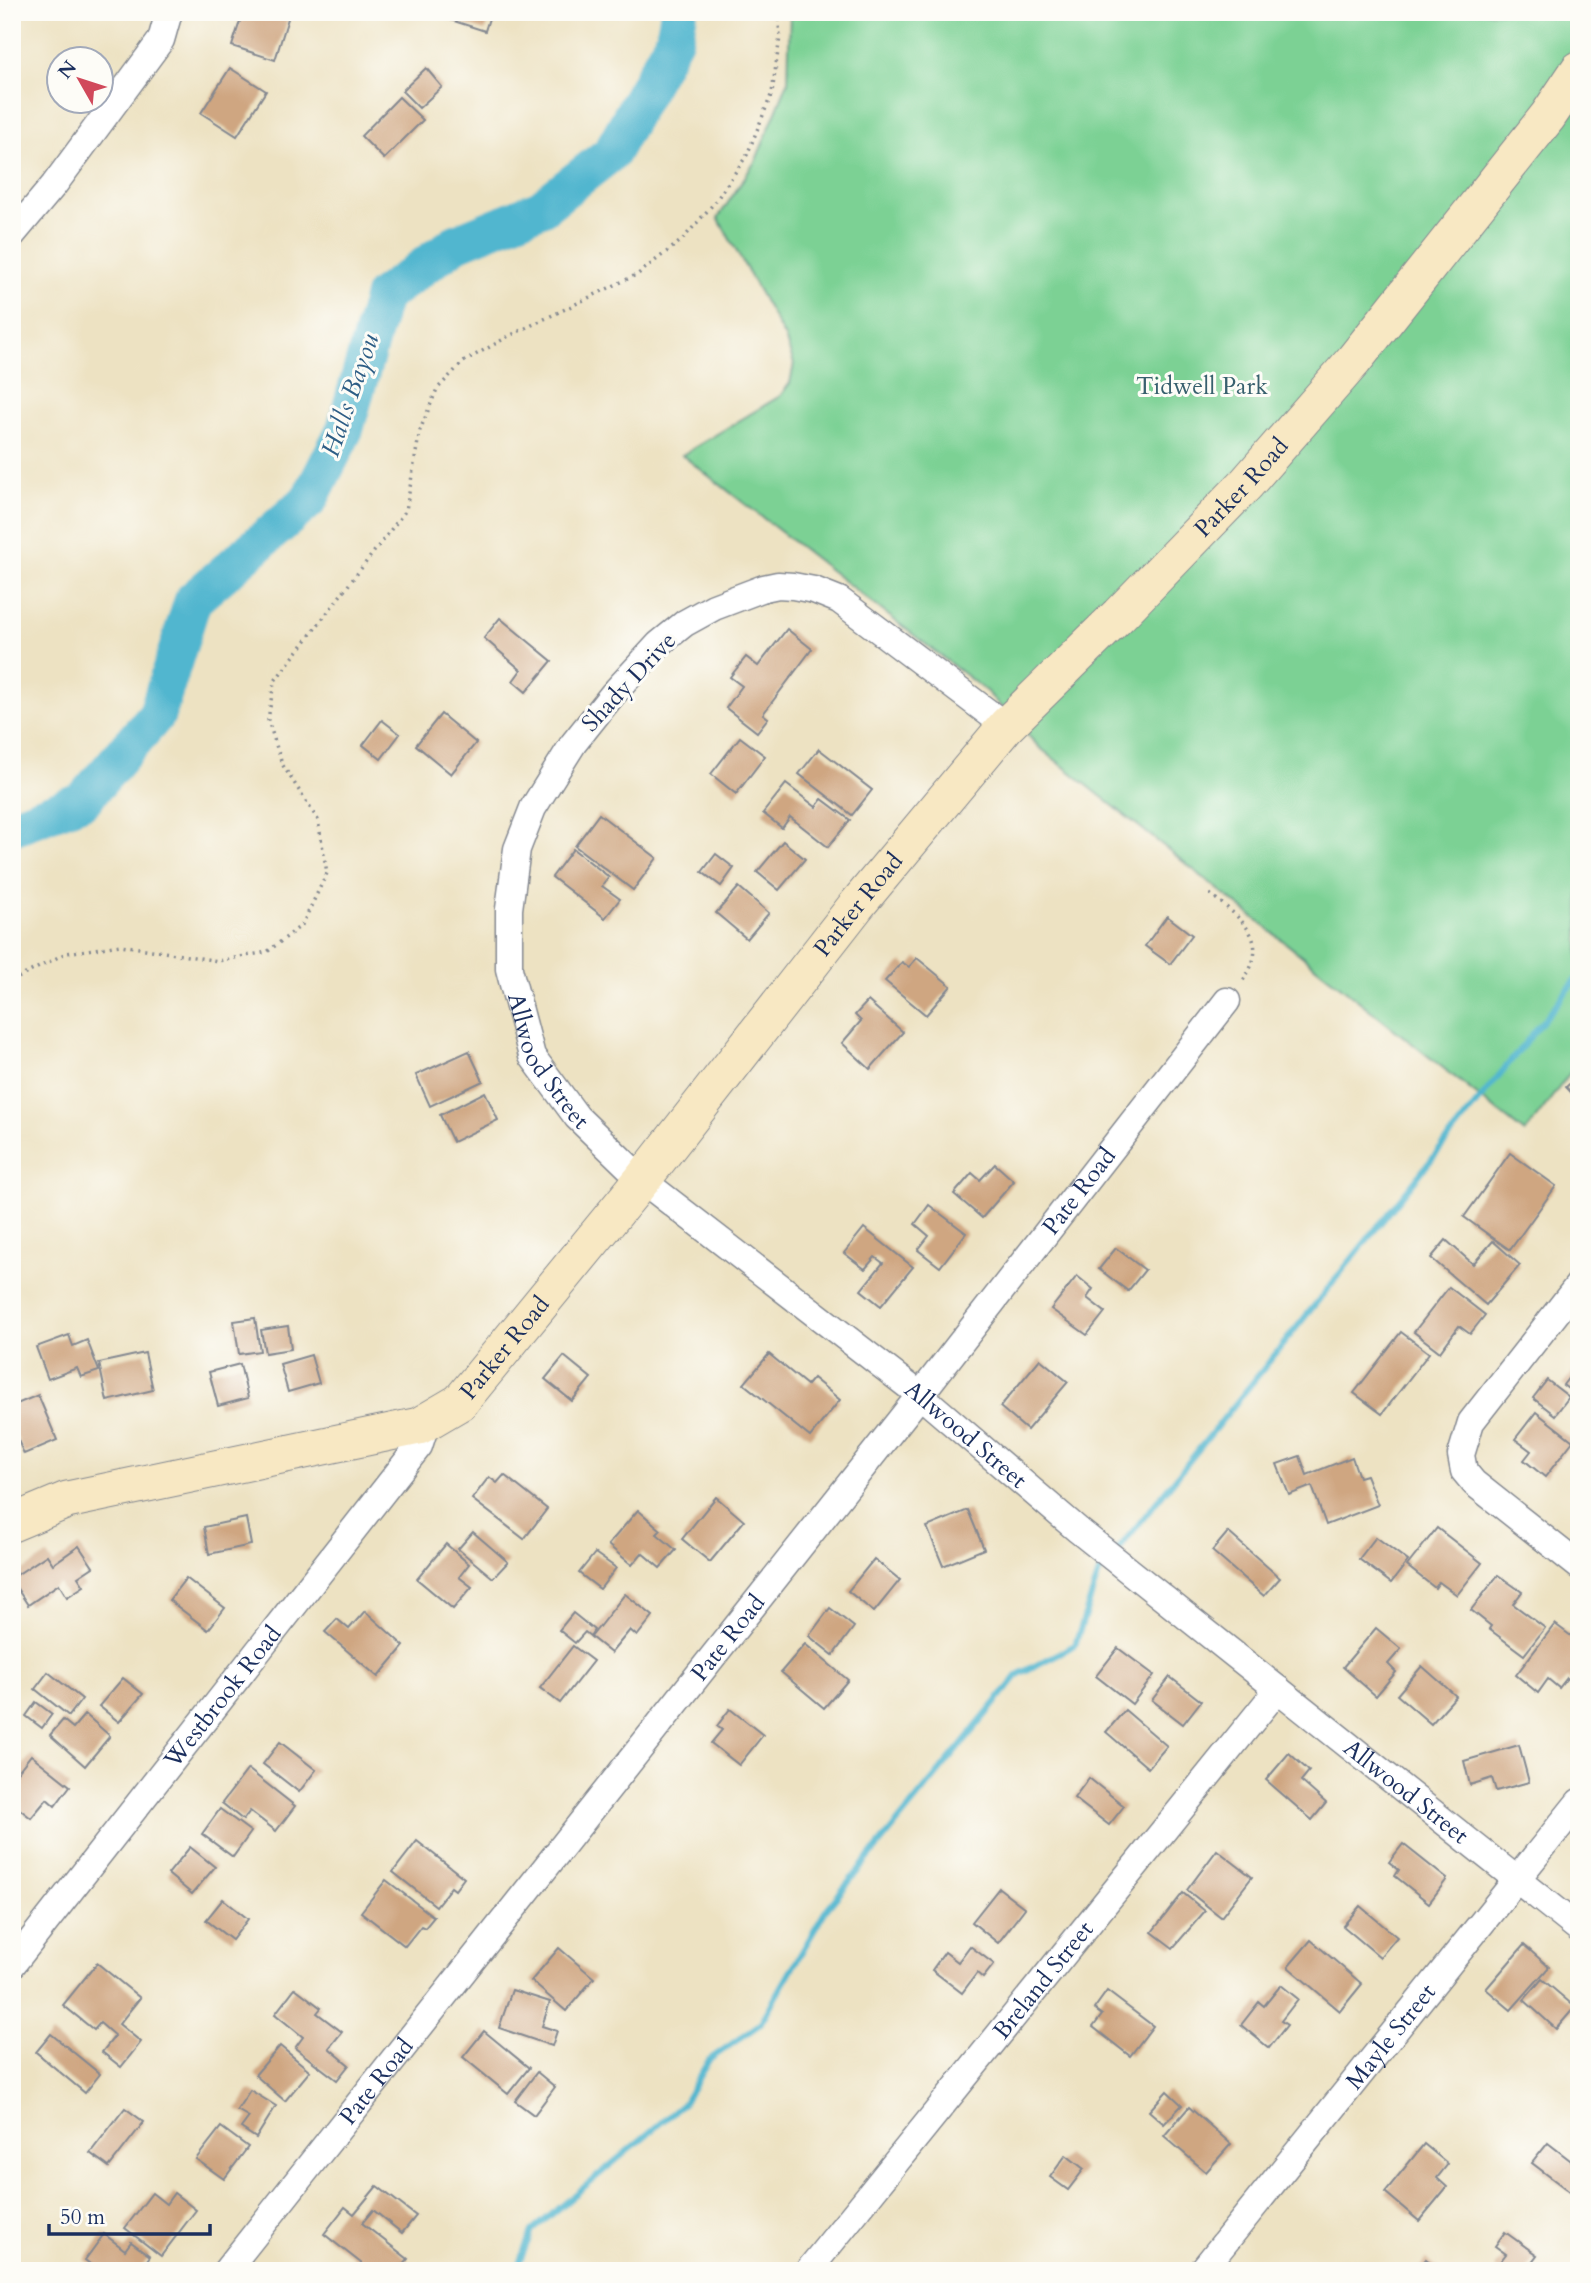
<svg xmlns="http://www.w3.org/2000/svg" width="1591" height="2283" font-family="Cardo,serif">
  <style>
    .green { fill: #7cd194; stroke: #4c8079; stroke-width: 2 }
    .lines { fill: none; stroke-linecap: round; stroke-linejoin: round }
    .stream { stroke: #51b6cf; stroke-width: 6 }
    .river { stroke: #51b6cf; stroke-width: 38 }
    .building { fill: #cfa681 }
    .street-casing { stroke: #848890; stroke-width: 29 }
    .secondary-casing { stroke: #848890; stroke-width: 39 }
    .path { stroke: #848890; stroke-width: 3.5; stroke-dasharray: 2 5; stroke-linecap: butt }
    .street { stroke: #fff; stroke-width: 26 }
    .secondary { stroke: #f8e8c3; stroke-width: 37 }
    .labels { text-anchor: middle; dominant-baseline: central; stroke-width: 6; stroke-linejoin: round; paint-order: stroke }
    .park-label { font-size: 24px; fill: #38606e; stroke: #fdfcf7 }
    .street-label { font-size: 24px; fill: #1b2f5e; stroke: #fdfcf7 }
    .water-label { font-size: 26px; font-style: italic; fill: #2e5e86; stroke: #fdfcf7 }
  </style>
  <rect width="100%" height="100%" fill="#fdfcf7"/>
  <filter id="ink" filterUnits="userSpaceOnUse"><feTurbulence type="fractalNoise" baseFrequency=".0143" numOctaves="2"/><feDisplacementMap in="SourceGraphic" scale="14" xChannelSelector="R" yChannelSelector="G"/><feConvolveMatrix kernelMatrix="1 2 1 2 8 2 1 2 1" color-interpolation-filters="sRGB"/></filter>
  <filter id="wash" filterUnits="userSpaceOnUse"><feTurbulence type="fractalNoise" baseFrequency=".00686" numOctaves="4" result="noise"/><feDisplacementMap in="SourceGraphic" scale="28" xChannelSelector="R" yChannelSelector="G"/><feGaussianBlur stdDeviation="1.57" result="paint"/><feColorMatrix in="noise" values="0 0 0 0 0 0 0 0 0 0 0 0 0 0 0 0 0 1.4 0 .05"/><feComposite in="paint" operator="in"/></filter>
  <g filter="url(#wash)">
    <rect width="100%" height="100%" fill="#ede2c2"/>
    <polygon class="green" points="790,12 1579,12 1579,1061 1525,1133 1039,747 987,692 682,455 780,396 790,383 794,364 785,338 718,218 756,160 788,82"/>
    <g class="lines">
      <g class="stream">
        <polyline points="1117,1551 1579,976"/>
        <polyline points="516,2271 532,2231 683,2104 709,2060 760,2024 826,1910 1019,1674 1075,1645 1099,1573 1108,1562"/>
      </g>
      <polyline class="river" points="12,827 83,800 157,714 193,600 309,500 345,429 383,296 456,243 541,208 611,153 674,39 679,12"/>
    </g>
    <g id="blocks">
      <g class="building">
        <polygon points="243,12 290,12 275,60 232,46"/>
        <polygon points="482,12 490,15 485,31 429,13"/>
        <polygon points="230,68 266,91 237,136 201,113"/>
        <polygon points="426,68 442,87 419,108 402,91"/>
        <polygon points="399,97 423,120 384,159 361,136"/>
        <polygon points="500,618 552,661 526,692 513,681 521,670 484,638"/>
        <polygon points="787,629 812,649 763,714 768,718 757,732 726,708 742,686 730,677 746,657 758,666"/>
        <polygon points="441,714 476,743 451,774 416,745"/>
        <polygon points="382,720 400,734 381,759 363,745"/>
        <polygon points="740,737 765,756 736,794 711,774"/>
        <polygon points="819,749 872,790 852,815 799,774"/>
        <polygon points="786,784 816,807 822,799 850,820 828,847 790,817 782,828 763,813"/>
        <polygon points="599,814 657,858 633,890 575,846"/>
        <polygon points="783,841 805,859 779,890 757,872"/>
        <polygon points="573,849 609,877 602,886 620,899 605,918 552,877"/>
        <polygon points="716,854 734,868 721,886 702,872"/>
        <polygon points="739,887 769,913 747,939 716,913"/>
        <polygon points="1167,916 1192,935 1170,964 1145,946"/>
        <polygon points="917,958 951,986 926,1015 885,981 902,962 909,967"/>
        <polygon points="868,1001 903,1032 870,1069 842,1043 861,1021 855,1015"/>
        <polygon points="469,1051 483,1081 430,1106 416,1075"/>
        <polygon points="1579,1075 1579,1101 1566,1087"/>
        <polygon points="485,1092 498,1120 453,1142 440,1115"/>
        <polygon points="1510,1153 1556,1186 1510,1250 1464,1217"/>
        <polygon points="995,1164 1014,1181 982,1218 954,1194 972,1173 980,1180"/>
        <polygon points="929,1205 966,1233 940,1267 918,1250 929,1236 915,1224"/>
        <polygon points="864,1228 913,1267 881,1306 861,1290 883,1263 875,1257 865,1269 844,1253"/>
        <polygon points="1446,1240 1473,1264 1493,1241 1520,1265 1486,1305 1431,1258"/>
        <polygon points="1116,1248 1145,1270 1128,1291 1099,1269"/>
        <polygon points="1077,1276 1093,1289 1087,1298 1105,1312 1087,1335 1051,1309"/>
        <polygon points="1449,1287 1485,1315 1470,1334 1459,1326 1440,1352 1414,1332"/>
        <polygon points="255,1318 260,1351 239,1354 234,1321"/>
        <polygon points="288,1326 291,1349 265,1353 261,1330"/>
        <polygon points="1401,1332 1429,1353 1382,1414 1354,1393"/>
        <polygon points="69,1335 73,1346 87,1340 99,1371 81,1377 77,1368 48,1379 36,1347"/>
        <polygon points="145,1353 153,1390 107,1401 99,1363"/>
        <polygon points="769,1354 807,1385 813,1378 840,1400 810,1437 744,1384"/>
        <polygon points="311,1355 319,1383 288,1392 280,1364"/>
        <polygon points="564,1356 591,1378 572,1401 545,1379"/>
        <polygon points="1040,1359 1068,1382 1027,1430 1000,1407"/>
        <polygon points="240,1364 248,1398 218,1406 209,1372"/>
        <polygon points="1579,1364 1579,1397 1563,1385"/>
        <polygon points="1547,1380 1569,1397 1555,1415 1533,1398"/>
        <polygon points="38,1395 57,1440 24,1454 12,1427 12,1406"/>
        <polygon points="1536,1412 1573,1441 1545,1477 1524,1460 1531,1451 1515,1439"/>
        <polygon points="1300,1456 1307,1475 1352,1457 1359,1477 1366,1475 1378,1505 1326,1525 1312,1486 1289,1495 1277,1464"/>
        <polygon points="504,1475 547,1509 524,1539 472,1499 489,1477 497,1483"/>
        <polygon points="716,1497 744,1521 710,1562 682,1539"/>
        <polygon points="638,1510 661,1530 657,1534 676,1550 660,1568 642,1553 632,1565 608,1545"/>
        <polygon points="968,1510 984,1549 943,1566 927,1527"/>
        <polygon points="246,1518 251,1545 209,1554 204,1527"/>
        <polygon points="1437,1528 1482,1563 1457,1595 1439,1582 1435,1588 1407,1566"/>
        <polygon points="473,1532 508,1562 493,1578 458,1549"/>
        <polygon points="1228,1532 1280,1578 1264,1596 1212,1551"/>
        <polygon points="1376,1537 1408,1561 1391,1583 1359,1559"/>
        <polygon points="446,1544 469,1564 459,1577 472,1587 453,1609 417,1579"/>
        <polygon points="79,1546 93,1567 78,1577 84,1586 67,1597 59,1584 28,1605 12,1581 12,1578 47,1555 53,1564"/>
        <polygon points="595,1553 616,1568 600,1589 579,1573"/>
        <polygon points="874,1559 900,1580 874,1612 848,1591"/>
        <polygon points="1498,1575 1522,1592 1513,1604 1545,1628 1524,1655 1489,1629 1491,1626 1471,1610"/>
        <polygon points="186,1578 225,1608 208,1630 169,1600"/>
        <polygon points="625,1594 653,1616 637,1636 630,1630 611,1653 591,1637"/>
        <polygon points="830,1608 854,1627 833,1655 809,1636"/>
        <polygon points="365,1611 404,1646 378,1677 325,1632 337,1619 349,1629"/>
        <polygon points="573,1613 594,1630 590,1636 585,1632 575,1643 559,1630"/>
        <polygon points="1555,1624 1579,1642 1579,1687 1567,1678 1559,1688 1548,1679 1538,1693 1516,1675"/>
        <polygon points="1376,1628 1401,1649 1388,1664 1396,1672 1376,1696 1343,1667"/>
        <polygon points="805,1644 848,1680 824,1708 781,1672"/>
        <polygon points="573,1646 593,1661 560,1703 540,1688"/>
        <polygon points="1118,1648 1154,1675 1132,1704 1096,1676"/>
        <polygon points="1422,1666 1456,1696 1431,1724 1397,1695"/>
        <polygon points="48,1672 82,1699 69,1716 35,1689"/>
        <polygon points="1170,1677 1201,1701 1183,1724 1152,1700"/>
        <polygon points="123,1678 143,1694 119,1722 99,1706"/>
        <polygon points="36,1702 52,1714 42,1728 26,1716"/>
        <polygon points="730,1709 763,1735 739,1765 711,1743 722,1730 717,1726"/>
        <polygon points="1125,1710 1167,1746 1148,1768 1106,1732"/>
        <polygon points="85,1714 110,1736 85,1766 50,1735 63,1720 73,1728"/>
        <polygon points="280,1742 316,1770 299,1792 263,1764"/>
        <polygon points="1519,1745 1529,1782 1496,1791 1492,1778 1470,1785 1464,1761"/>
        <polygon points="1289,1753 1309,1771 1301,1781 1326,1803 1312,1820 1266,1780"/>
        <polygon points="31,1755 70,1786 55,1806 47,1799 31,1818 12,1803 12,1779"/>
        <polygon points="248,1769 295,1806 276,1831 250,1811 243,1820 222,1803"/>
        <polygon points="1089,1778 1124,1806 1109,1825 1074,1798"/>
        <polygon points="220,1809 251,1832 233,1857 202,1834"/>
        <polygon points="417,1841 464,1878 455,1890 451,1887 436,1906 393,1872"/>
        <polygon points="1403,1844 1447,1879 1429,1903 1395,1876 1399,1870 1389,1862"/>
        <polygon points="190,1847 215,1867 192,1894 168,1874"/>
        <polygon points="1217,1850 1252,1877 1221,1917 1187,1890"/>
        <polygon points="386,1880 434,1917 425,1928 421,1926 405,1946 361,1912"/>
        <polygon points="999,1888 1025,1908 998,1943 972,1922"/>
        <polygon points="1183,1893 1205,1911 1173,1948 1152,1932"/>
        <polygon points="223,1899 248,1919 232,1940 206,1920"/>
        <polygon points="1360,1906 1397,1937 1380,1957 1343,1926"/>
        <polygon points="1311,1940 1362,1984 1340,2011 1288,1967"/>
        <polygon points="1524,1945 1549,1967 1511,2010 1486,1989"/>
        <polygon points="970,1946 994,1964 983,1978 977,1973 962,1993 932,1970 945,1952 958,1962"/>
        <polygon points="559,1948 594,1978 566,2011 531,1981"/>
        <polygon points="97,1963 140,1998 119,2024 141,2042 121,2067 102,2052 115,2036 100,2023 94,2030 63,2005"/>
        <polygon points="1542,1979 1575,2007 1556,2029 1524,2000"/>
        <polygon points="1281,1985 1298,1999 1281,2021 1287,2025 1269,2048 1241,2025 1259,2002 1264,2006"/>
        <polygon points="295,1988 321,2008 317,2013 342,2032 329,2048 349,2065 337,2080 295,2048 303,2037 275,2014"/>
        <polygon points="512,1990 550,2002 542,2026 557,2031 552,2046 499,2028"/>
        <polygon points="1107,1991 1153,2026 1130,2056 1093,2027 1102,2015 1094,2009"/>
        <polygon points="484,2031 529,2068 508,2094 463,2057"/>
        <polygon points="51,2034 100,2074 85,2093 36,2052"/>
        <polygon points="280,2046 310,2071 285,2101 255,2075"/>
        <polygon points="537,2072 555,2087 534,2115 515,2101"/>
        <polygon points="250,2090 276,2106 256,2138 241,2128 249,2117 237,2110"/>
        <polygon points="1167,2091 1182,2105 1164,2124 1149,2111"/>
        <polygon points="1189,2107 1231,2144 1206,2172 1164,2136"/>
        <polygon points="125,2108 144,2122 109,2167 90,2153"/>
        <polygon points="221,2127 248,2147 224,2179 196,2159"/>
        <polygon points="1548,2143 1579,2167 1579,2199 1532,2163"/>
        <polygon points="1424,2144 1448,2164 1437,2178 1447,2187 1419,2221 1385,2192"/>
        <polygon points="1066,2155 1084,2169 1068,2190 1050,2177"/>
        <polygon points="377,2186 416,2216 402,2233 373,2210 362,2223 408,2259 398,2271 371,2271 324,2234 345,2207 354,2214"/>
        <polygon points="152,2193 166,2204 174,2193 196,2210 161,2256 125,2228"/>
        <polygon points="1505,2232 1537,2255 1525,2271 1498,2271 1495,2268 1506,2254 1495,2246"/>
        <polygon points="104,2234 125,2250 131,2242 150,2256 139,2271 99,2271 85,2260"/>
        <polygon points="1426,2259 1441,2271 1417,2271"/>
      </g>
    </g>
  </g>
  <g filter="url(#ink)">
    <use href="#blocks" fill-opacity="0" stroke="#848890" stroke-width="2"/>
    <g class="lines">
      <g class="street-casing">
        <g id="street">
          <polyline points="12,235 54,185 161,40 169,12"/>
          <path id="s1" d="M1006,726L839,600L814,590L793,586L778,585L764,588L714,607L685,623L659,644L613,694L573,744L533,808L517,849L509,909V969L532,1056L577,1117L642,1180L920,1395L1078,1530L1579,1929"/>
          <polyline points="1579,1284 1471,1422 1461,1455 1464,1471 1474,1483 1579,1566"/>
          <path id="s2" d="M12,1965L419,1446L426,1424"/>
          <path id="s3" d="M226,2271L920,1395L1227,1001"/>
          <path id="s4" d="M808,2271L1278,1689"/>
          <path id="s5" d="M1202,2271L1579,1802"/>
        </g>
      </g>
      <g class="secondary-casing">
        <g id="secondary">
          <path id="s6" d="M12,1523L67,1500L419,1426L460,1402L642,1180L856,906L1006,726L1119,615L1246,484L1354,360L1548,116L1579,70"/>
        </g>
      </g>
      <g class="path">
        <path d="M1210,894C1241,919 1274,940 1241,983"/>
        <polyline points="12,981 66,953 121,945 218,961 267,952 302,925 327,873 318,820 282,764 268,720 274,682 406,510 420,430 437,389 463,362 509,336 638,274 682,240 715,202 747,155 772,93 780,37 778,12"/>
      </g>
      <use href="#street" class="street"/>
      <use href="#secondary" class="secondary"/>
    </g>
  </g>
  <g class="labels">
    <g class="park-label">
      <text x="1202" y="386">Tidwell Park</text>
    </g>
    <g class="street-label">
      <text stroke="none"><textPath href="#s6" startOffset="1671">Parker Road</textPath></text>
      <text transform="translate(629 682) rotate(-47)">Shady Drive</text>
      <text stroke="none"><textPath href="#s6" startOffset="1104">Parker Road</textPath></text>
      <text stroke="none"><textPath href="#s1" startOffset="880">Allwood Street</textPath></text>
      <text stroke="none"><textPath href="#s3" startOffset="1376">Pate Road</textPath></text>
      <text stroke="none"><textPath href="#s6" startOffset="537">Parker Road</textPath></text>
      <text stroke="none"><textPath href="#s1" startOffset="1447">Allwood Street</textPath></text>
      <text stroke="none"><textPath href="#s3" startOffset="808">Pate Road</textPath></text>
      <text stroke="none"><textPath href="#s2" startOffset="341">Westbrook Road</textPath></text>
      <text stroke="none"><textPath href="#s1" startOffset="2014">Allwood Street</textPath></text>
      <text stroke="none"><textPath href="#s4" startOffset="374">Breland Street</textPath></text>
      <text stroke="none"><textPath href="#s5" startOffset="301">Mayle Street</textPath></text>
      <text stroke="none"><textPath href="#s3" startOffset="242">Pate Road</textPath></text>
    </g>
    <g class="water-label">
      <text transform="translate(350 395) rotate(-71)">Halls Bayou</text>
    </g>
  </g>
  <rect width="1591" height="2283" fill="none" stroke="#fdfcf7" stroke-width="42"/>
  <g transform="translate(80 80) rotate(309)"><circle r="33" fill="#fdfcf7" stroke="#a3aaba" stroke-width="2"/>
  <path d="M0-5L12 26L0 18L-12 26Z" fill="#d1495b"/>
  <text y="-10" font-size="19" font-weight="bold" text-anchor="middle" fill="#1b2f5e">N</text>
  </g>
  <path d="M49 2224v10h161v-10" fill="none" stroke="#1b2f5e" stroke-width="3.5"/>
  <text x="60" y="2224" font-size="21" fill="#1b2f5e" stroke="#fdfcf7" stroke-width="5" paint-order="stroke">50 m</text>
</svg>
